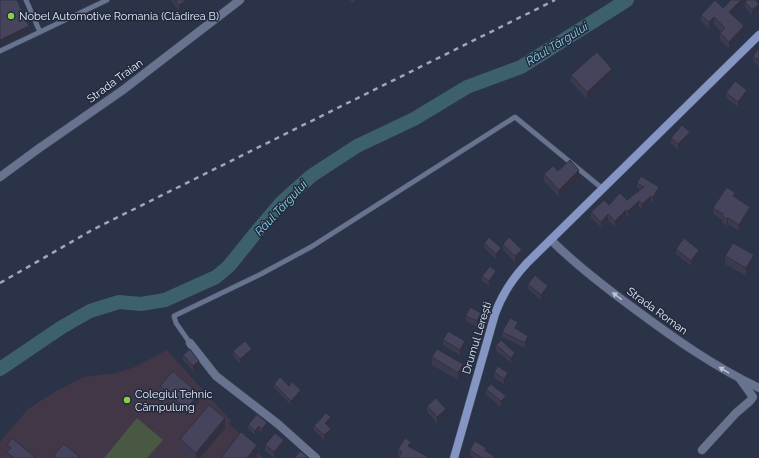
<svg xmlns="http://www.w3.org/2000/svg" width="759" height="458" font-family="Raleway,sans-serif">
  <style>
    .education { fill: #413746 }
    .green { fill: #495842 }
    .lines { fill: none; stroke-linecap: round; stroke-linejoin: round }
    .river { stroke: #3d616c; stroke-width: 14 }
    .service-casing { stroke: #495164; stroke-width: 5.5 }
    .minor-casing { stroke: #495164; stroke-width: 9 }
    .tertiary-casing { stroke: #495164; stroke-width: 9 }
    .secondary-casing { stroke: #495164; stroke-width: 9 }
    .service { stroke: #687390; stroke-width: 4.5 }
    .minor { stroke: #687390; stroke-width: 8 }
    .tertiary { stroke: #687390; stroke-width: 8 }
    .secondary { stroke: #8596c5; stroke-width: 8 }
    .rail { stroke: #a0a7b7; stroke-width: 2.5; stroke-dasharray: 5 5; stroke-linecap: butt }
    .wall { fill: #3c3a4f }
    .shaded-wall { fill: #313040 }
    .building { fill: #46445c; stroke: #313040 }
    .oneway { fill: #bbc2d5 }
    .poi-dot { fill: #88cf49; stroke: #21293d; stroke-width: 1.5 }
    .labels { text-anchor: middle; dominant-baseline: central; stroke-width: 3; stroke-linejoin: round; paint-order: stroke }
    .poi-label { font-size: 11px; fill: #e7edfa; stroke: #21293d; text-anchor: start }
    .street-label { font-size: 11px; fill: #e7edfa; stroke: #21293d }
    .water-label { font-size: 12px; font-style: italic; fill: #8cd0e6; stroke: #21293d }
  </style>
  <rect width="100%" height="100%" fill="#2b3348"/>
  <polygon class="education" points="167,350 231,421 229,424 240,433 242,431 246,435 241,441 264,458 0,458 0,442 28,409 56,391 84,377 116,373 135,367"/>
  <polygon class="green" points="137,418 163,440 147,458 104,458"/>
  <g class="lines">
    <polyline class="river" points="0,369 62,327 90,311 119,302 141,304 165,300 216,277 229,266 258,230 281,203 311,176 357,146 414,119 467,87 521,67 627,0"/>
    <g class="service-casing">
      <g id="service">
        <polyline points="26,0 40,32 107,0"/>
        <polyline points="0,51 40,32"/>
        <polyline points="190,343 176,323 174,316 261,274 311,247 515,117 603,189"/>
      </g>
    </g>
    <g class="minor-casing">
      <g id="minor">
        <path d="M551,240C577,266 606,288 636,310C675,339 715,367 759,388"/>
        <polyline points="190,343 216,376 278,424 316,458"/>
        <polyline points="702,450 736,413 750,401 753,397 740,379"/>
      </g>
    </g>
    <g class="tertiary-casing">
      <polyline id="tertiary" points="0,177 38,149 123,90 240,0"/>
    </g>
    <g class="secondary-casing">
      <path id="secondary" d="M454,458L495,314C502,294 512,279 527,263L759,35"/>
    </g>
    <use href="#service" class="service"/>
    <use href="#minor" class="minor"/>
    <use href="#tertiary" class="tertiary"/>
    <use href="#secondary" class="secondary"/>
    <polyline class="rail" points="0,283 94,229 555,0"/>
  </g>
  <g class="wall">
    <polygon points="171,0 193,0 179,11"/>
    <polygon points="349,0 356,0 353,3"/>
    <polygon points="746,0 746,1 759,0 759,10 752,15 745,7 745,2 733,15 744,33 729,49 720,40 720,33 721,32 714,24 709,29 701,21 701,15 723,8"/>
    <polygon points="759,48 759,66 753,62 753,56"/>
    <polygon points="571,75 612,77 587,99 571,82"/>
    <polygon points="726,93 747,95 738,107 726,98"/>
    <polygon points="690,137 678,150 671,143 671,138"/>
    <polygon points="558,171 579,178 559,197 544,181 544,174"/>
    <polygon points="637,183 659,193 653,202 651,202 642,210 639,206 628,217 626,215 615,227 608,220 601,227 591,218 591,212 609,205 627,200 640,190 637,188"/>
    <polygon points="735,197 750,214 739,231 728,224 727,226 722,223 722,220 713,214 713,208"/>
    <polygon points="484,243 501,253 496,259 484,248"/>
    <polygon points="503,244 522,255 515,262 503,250"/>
    <polygon points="676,249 699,255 691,266 676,254"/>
    <polygon points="725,256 754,263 746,276 725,264"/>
    <polygon points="482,276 496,277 489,286 482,281"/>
    <polygon points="528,284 548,291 541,300 528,289"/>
    <polygon points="466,316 481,318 477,327 466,321"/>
    <polygon points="518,327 517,330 528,341 525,348 502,337 502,332"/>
    <polygon points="443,340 465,347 460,355 443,345"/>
    <polygon points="496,345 515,358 511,363 496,351"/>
    <polygon points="233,351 252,355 240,364 233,356"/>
    <polygon points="183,355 199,366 193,371 183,360"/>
    <polygon points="432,357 463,372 458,380 432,365"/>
    <polygon points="494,372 508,378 504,384 494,378"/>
    <polygon points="274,384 289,386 301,394 291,405 274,388"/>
    <polygon points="160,386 199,402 186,416 160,394"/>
    <polygon points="486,389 506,401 501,407 486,395"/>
    <polygon points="427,406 446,415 437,423 427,412"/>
    <polygon points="257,414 267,427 262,433 259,430 255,435 248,429 248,425"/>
    <polygon points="331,422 327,426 331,433 324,440 314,430 314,426"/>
    <polygon points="225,428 200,458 190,458 180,450 180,439"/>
    <polygon points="411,442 399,456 398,455 398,449"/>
    <polygon points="7,445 36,458 7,458"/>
    <polygon points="265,445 284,445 274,458 265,451"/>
    <polygon points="470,450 486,451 496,458 474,458 470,455"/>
  </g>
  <g class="shaded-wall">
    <polygon points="86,0 94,0 86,4"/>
    <polygon points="186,0 193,0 179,11 179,5"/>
    <polygon points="741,0 746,0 746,1 729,19 729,12"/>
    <polygon points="758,0 759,0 759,10 752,15 752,10 756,1"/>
    <polygon points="714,17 714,24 709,29 709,22"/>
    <polygon points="29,26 29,31 0,45 0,40"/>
    <polygon points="744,26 744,33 729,49 729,42"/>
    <polygon points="612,69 612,77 587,99 587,92"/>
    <polygon points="747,90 747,95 738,107 738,102"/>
    <polygon points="690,132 690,137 678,150 678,144"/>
    <polygon points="579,170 579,178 559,197 559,190"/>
    <polygon points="659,187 659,193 653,202 653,197"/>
    <polygon points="651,196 651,202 642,210 642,204"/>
    <polygon points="639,201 639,206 628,217 628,211"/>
    <polygon points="750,207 750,214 739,231 739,225"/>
    <polygon points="626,210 626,215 615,227 615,221"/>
    <polygon points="608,214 608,220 601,227 601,222"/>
    <polygon points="728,218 728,224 727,226 727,219"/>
    <polygon points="501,248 501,253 496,259 496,254"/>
    <polygon points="522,250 522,255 515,262 515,256"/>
    <polygon points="699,250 699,255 691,266 691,261"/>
    <polygon points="754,255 754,263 746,276 746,268"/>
    <polygon points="496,271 496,277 489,286 489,281"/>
    <polygon points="548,286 548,291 541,300 541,295"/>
    <polygon points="481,313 481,318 477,327 477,321"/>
    <polygon points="518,322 518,327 515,334 515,328"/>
    <polygon points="528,336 528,341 525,348 525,343"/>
    <polygon points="465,341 465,347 460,355 460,350"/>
    <polygon points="252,349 252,355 240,364 240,359"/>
    <polygon points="515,353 515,358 511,363 511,358"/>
    <polygon points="199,361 199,366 193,371 193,366"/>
    <polygon points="463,364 463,372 458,380 458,373"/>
    <polygon points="508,373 508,378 504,384 504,379"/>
    <polygon points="301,390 301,394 291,405 291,401"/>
    <polygon points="199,394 199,402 186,416 186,409"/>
    <polygon points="506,396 506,401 501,407 501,401"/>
    <polygon points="446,409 446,415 437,423 437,417"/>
    <polygon points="331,417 331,422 325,428 325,423"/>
    <polygon points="225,418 225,428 200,458 196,458 196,453"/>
    <polygon points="267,423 267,427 262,433 262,429"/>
    <polygon points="259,426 259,430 255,435 255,431"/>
    <polygon points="331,429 331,433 324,440 324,435"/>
    <polygon points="284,440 284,445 274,458 274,452"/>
    <polygon points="257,445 257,456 256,458 247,458"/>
  </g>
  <g class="building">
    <polygon points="0,0 17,0 29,26 0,40"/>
    <polygon points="175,0 186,0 179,5"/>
    <polygon points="715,0 723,8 731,0 741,0 729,12 744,26 729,42 720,33 725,28 714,17 709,22 701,15"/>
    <polygon points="747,0 758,0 756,1 759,4 752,10 745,2"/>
    <polygon points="759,48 759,61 753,56"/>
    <polygon points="597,52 612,69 587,92 571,75"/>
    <polygon points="735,81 747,90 738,102 726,93"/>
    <polygon points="682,125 690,132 678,144 671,138"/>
    <polygon points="570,160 579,170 559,190 544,174 553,166 558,171"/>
    <polygon points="641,176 659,187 653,197 651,196 642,204 639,201 628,211 626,210 615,221 608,214 601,222 591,212 604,200 609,205 620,193 627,200 644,187 637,183"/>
    <polygon points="727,187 735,193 733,196 750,207 739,225 728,218 727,219 722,216 723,214 713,208"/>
    <polygon points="489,237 501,248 496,254 484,243"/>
    <polygon points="509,237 522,250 515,256 503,244"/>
    <polygon points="684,238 699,250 691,261 676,249"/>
    <polygon points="733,243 754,255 746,268 725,256"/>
    <polygon points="490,266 496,271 489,281 482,276"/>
    <polygon points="535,275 548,286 541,295 528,284"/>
    <polygon points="470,307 481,313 477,321 466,316"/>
    <polygon points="510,318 518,322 515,328 528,336 525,343 502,332"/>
    <polygon points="448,331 465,341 460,350 443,340"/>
    <polygon points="501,340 515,353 511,358 496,345"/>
    <polygon points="245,341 252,349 240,359 233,351"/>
    <polygon points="190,349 199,361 193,366 183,355"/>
    <polygon points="437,349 463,364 458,373 432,357"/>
    <polygon points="498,366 508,373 504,379 494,372"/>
    <polygon points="173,371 199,394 186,409 160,386"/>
    <polygon points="280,377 289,386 292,382 301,390 291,401 274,384"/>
    <polygon points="491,384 506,396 501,401 486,389"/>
    <polygon points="436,398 446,409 437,417 427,406"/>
    <polygon points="209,405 225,418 196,453 180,439"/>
    <polygon points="326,413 331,417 325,423 331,429 324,435 314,426"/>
    <polygon points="257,414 267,423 262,429 259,426 255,431 248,425"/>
    <polygon points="241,432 257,445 247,458 221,458"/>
    <polygon points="275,433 284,440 274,452 265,445"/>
    <polygon points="12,438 36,458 14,458 7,452 11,448 7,445"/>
    <polygon points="405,438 411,442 408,446 430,458 398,458 402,452 398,449"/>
    <polygon points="475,441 486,448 485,450 496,458 482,458 470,450"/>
    <polygon points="64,444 81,458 57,458 54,455"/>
    <polygon points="300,451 309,458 296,458 295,457"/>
  </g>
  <defs><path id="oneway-solid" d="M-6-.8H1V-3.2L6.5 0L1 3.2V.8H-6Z"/></defs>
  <g class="oneway">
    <use href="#oneway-solid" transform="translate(617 296) rotate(-143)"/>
    <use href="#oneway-solid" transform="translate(724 370) rotate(-149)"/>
  </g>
  <g class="poi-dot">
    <circle cx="11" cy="16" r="4"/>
    <circle cx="127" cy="400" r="4"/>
  </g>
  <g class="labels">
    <g class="poi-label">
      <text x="19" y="16">Nobel Automotive Romania (Clădirea B)</text>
      <text x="135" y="394">Colegiul Tehnic<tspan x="135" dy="13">Câmpulung</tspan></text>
    </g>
    <g class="street-label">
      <text transform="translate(115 81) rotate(-36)">Strada Traian</text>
      <text transform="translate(657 311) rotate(36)">Strada Roman</text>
      <text transform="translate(477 338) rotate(-73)">Drumul Lerești</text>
    </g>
    <g class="water-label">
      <text transform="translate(557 44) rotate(-32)">Râul Târgului</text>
      <text transform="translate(281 208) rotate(-47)">Râul Târgului</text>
    </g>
  </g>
</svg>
